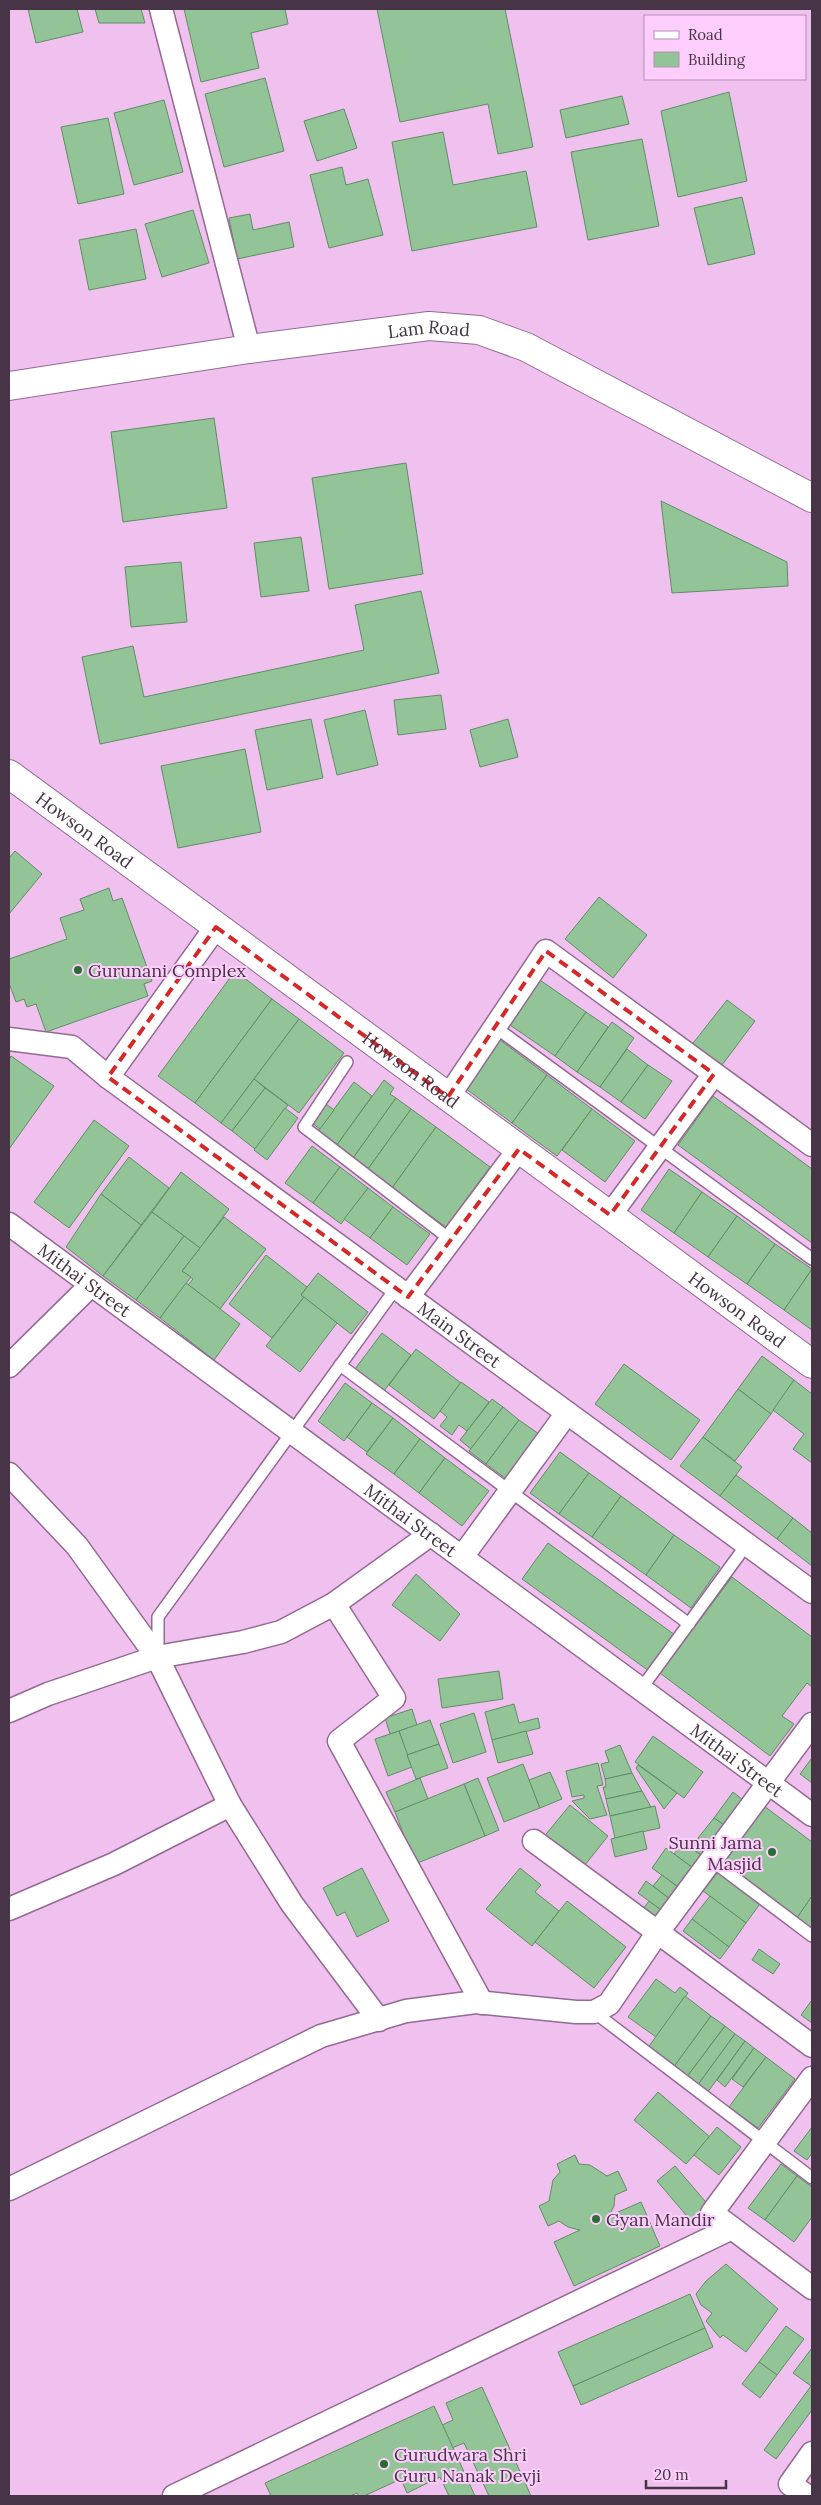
<svg xmlns="http://www.w3.org/2000/svg" width="821" height="2505" font-family="Lora,serif">
  <style>
    .building { fill: #93c497; stroke: #5f8e64 }
    .lines { fill: none; stroke-linecap: round; stroke-linejoin: round }
    .service-casing { stroke: #946993; stroke-width: 14 }
    .minor-casing { stroke: #946993; stroke-width: 25 }
    .tertiary-casing { stroke: #946993; stroke-width: 30 }
    .secondary-casing { stroke: #946993; stroke-width: 30 }
    .service { stroke: #fff; stroke-width: 11 }
    .minor { stroke: #fff; stroke-width: 22 }
    .tertiary { stroke: #fff; stroke-width: 28 }
    .secondary { stroke: #fff; stroke-width: 28 }
    .marked { fill: none; stroke: #d62828; stroke-width: 4; stroke-dasharray: 10 6; stroke-linejoin: round }
    .poi-dot { fill: #2a6c36; stroke: #fdcefc; stroke-width: 2 }
    .labels { text-anchor: middle; dominant-baseline: central; stroke-width: 4; stroke-linejoin: round; paint-order: stroke }
    .street-label { font-size: 18px; fill: #473447; stroke: #fdcefc }
    .poi-label { font-size: 18px; fill: #473447; stroke: #fdcefc; text-anchor: start }
  </style>
  <rect width="100%" height="100%" fill="#f0c1ef"/>
  <g class="building">
    <polygon points="28,9 77,9 83,32 36,43"/>
    <polygon points="95,9 141,9 145,23 99,23"/>
    <polygon points="184,9 285,9 288,24 251,33 259,68 201,82"/>
    <polygon points="377,9 505,9 533,147 498,154 488,104 400,122"/>
    <polygon points="265,78 284,151 224,167 205,94"/>
    <polygon points="729,92 747,181 678,197 661,111"/>
    <polygon points="622,96 629,124 566,138 560,110"/>
    <polygon points="164,100 183,172 134,185 114,113"/>
    <polygon points="344,109 357,148 317,161 304,121"/>
    <polygon points="108,118 124,194 78,204 61,127"/>
    <polygon points="443,132 453,185 526,171 537,227 412,251 392,142"/>
    <polygon points="642,139 659,226 588,240 571,152"/>
    <polygon points="342,167 346,185 368,179 383,235 329,248 310,175"/>
    <polygon points="742,197 755,254 708,265 694,208"/>
    <polygon points="193,210 209,263 162,277 145,224"/>
    <polygon points="250,214 253,230 289,222 294,247 237,259 229,218"/>
    <polygon points="136,229 146,279 89,290 79,240"/>
    <polygon points="214,418 227,508 123,522 111,432"/>
    <polygon points="406,463 423,574 329,589 312,478"/>
    <polygon points="661,501 787,562 788,586 672,593"/>
    <polygon points="301,537 309,591 261,597 254,543"/>
    <polygon points="181,562 187,622 131,627 125,567"/>
    <polygon points="421,591 439,673 100,744 82,657 133,646 144,697 364,650 355,605"/>
    <polygon points="441,695 446,729 398,735 394,700"/>
    <polygon points="365,710 378,765 337,775 324,720"/>
    <polygon points="311,719 323,778 267,790 255,730"/>
    <polygon points="508,719 518,757 480,767 470,730"/>
    <polygon points="245,749 261,832 178,848 161,766"/>
    <polygon points="15,851 42,874 9,914 9,858"/>
    <polygon points="109,888 113,901 122,898 152,981 144,984 148,996 46,1032 36,1004 27,1007 24,999 16,1002 9,983 9,959 67,939 60,918 84,910 80,899"/>
    <polygon points="599,897 647,935 613,978 565,939"/>
    <polygon points="235,971 272,999 195,1103 158,1076"/>
    <polygon points="537,978 586,1012 555,1056 507,1023"/>
    <polygon points="272,999 299,1019 221,1123 195,1103"/>
    <polygon points="727,1000 755,1021 719,1069 690,1047"/>
    <polygon points="586,1012 608,1027 577,1072 555,1056"/>
    <polygon points="299,1019 344,1053 299,1113 254,1079"/>
    <polygon points="612,1022 634,1038 600,1087 577,1072"/>
    <polygon points="500,1040 547,1075 512,1123 465,1088"/>
    <polygon points="627,1049 648,1065 621,1102 600,1087"/>
    <polygon points="11,1056 54,1086 9,1149 9,1060"/>
    <polygon points="648,1065 672,1081 645,1119 621,1102"/>
    <polygon points="547,1075 592,1109 557,1156 512,1123"/>
    <polygon points="254,1079 265,1088 232,1131 221,1123"/>
    <polygon points="384,1080 394,1088 390,1094 396,1098 353,1158 336,1146"/>
    <polygon points="354,1082 372,1096 336,1146 317,1132"/>
    <polygon points="265,1088 288,1105 255,1149 232,1131"/>
    <polygon points="713,1096 812,1169 812,1243 678,1145"/>
    <polygon points="396,1098 411,1109 368,1169 353,1158"/>
    <polygon points="326,1104 334,1110 320,1129 312,1123"/>
    <polygon points="285,1108 298,1118 267,1160 254,1150"/>
    <polygon points="411,1109 436,1127 392,1188 368,1169"/>
    <polygon points="592,1109 635,1141 605,1182 562,1150"/>
    <polygon points="94,1120 129,1146 69,1228 34,1202"/>
    <polygon points="436,1127 490,1167 446,1227 392,1188"/>
    <polygon points="312,1146 340,1167 313,1203 285,1183"/>
    <polygon points="129,1157 169,1188 141,1225 101,1194"/>
    <polygon points="340,1167 368,1188 341,1224 313,1203"/>
    <polygon points="669,1169 702,1192 674,1233 641,1210"/>
    <polygon points="181,1172 229,1209 200,1248 152,1212"/>
    <polygon points="368,1188 393,1207 370,1238 344,1219"/>
    <polygon points="702,1192 737,1216 708,1257 674,1233"/>
    <polygon points="101,1194 141,1225 103,1276 66,1247"/>
    <polygon points="393,1207 430,1234 407,1265 370,1238"/>
    <polygon points="152,1212 184,1236 136,1300 103,1276"/>
    <polygon points="737,1216 775,1244 747,1284 708,1257"/>
    <polygon points="224,1217 266,1249 220,1309 188,1285 193,1279 182,1271"/>
    <polygon points="184,1236 200,1248 182,1271 191,1277 160,1318 136,1300"/>
    <polygon points="775,1244 812,1269 784,1310 747,1284"/>
    <polygon points="266,1255 307,1287 301,1295 304,1297 272,1338 229,1304"/>
    <polygon points="812,1269 812,1330 784,1310"/>
    <polygon points="318,1273 368,1312 351,1334 301,1295"/>
    <polygon points="186,1283 240,1324 214,1360 160,1318"/>
    <polygon points="304,1297 337,1323 300,1372 266,1346"/>
    <polygon points="382,1333 411,1355 384,1391 355,1369"/>
    <polygon points="416,1349 461,1383 434,1419 389,1385"/>
    <polygon points="762,1356 794,1380 771,1414 738,1389"/>
    <polygon points="624,1364 700,1420 671,1460 595,1404"/>
    <polygon points="794,1380 812,1394 812,1463 793,1449 804,1434 773,1410"/>
    <polygon points="461,1382 489,1402 467,1431 459,1425 452,1435 440,1426 447,1417 440,1411"/>
    <polygon points="345,1383 372,1403 344,1441 318,1421"/>
    <polygon points="738,1389 771,1414 735,1461 703,1437"/>
    <polygon points="492,1399 503,1407 471,1449 460,1440"/>
    <polygon points="372,1403 393,1418 367,1452 347,1437"/>
    <polygon points="503,1407 519,1420 486,1464 469,1451"/>
    <polygon points="393,1418 420,1439 394,1474 366,1454"/>
    <polygon points="519,1420 539,1434 505,1478 486,1464"/>
    <polygon points="703,1437 742,1467 720,1496 680,1466"/>
    <polygon points="420,1439 445,1458 419,1493 394,1474"/>
    <polygon points="560,1452 589,1473 559,1514 530,1493"/>
    <polygon points="445,1458 489,1491 462,1526 419,1493"/>
    <polygon points="589,1473 621,1496 592,1537 559,1514"/>
    <polygon points="736,1475 793,1518 777,1539 720,1496"/>
    <polygon points="621,1496 674,1535 646,1575 592,1537"/>
    <polygon points="793,1518 812,1533 812,1566 777,1539"/>
    <polygon points="674,1535 720,1567 691,1608 646,1575"/>
    <polygon points="548,1543 675,1635 649,1671 522,1579"/>
    <polygon points="416,1574 460,1614 440,1641 392,1605"/>
    <polygon points="732,1577 812,1637 812,1687 807,1683 782,1716 794,1724 770,1756 660,1673"/>
    <polygon points="499,1671 503,1699 442,1708 438,1679"/>
    <polygon points="514,1704 519,1723 538,1718 540,1728 492,1740 485,1712"/>
    <polygon points="412,1709 417,1725 390,1734 385,1718"/>
    <polygon points="474,1713 486,1752 453,1763 440,1724"/>
    <polygon points="430,1720 439,1744 407,1755 399,1731"/>
    <polygon points="399,1731 412,1767 388,1776 375,1739"/>
    <polygon points="526,1731 533,1754 498,1763 492,1740"/>
    <polygon points="653,1736 703,1772 684,1798 635,1762"/>
    <polygon points="439,1744 448,1768 416,1779 407,1755"/>
    <polygon points="620,1745 632,1773 605,1779 601,1764 609,1762 605,1751"/>
    <polygon points="812,1758 812,1783 800,1774"/>
    <polygon points="598,1763 603,1785 597,1786 607,1815 590,1819 572,1801 584,1798 584,1795 572,1797 566,1771"/>
    <polygon points="523,1764 540,1808 504,1822 487,1778"/>
    <polygon points="638,1765 677,1793 664,1809 636,1768"/>
    <polygon points="550,1772 562,1799 540,1808 529,1780"/>
    <polygon points="632,1773 642,1791 606,1799 603,1787 606,1787 605,1779"/>
    <polygon points="420,1778 428,1799 395,1812 386,1792"/>
    <polygon points="478,1778 499,1830 485,1836 464,1784"/>
    <polygon points="464,1784 485,1836 415,1864 395,1812"/>
    <polygon points="642,1791 651,1807 610,1816 606,1799"/>
    <polygon points="733,1792 743,1800 724,1825 714,1818"/>
    <polygon points="570,1805 608,1836 581,1870 542,1839"/>
    <polygon points="655,1806 660,1828 615,1838 610,1816"/>
    <polygon points="764,1806 812,1842 812,1896 797,1918 723,1863"/>
    <polygon points="714,1818 724,1825 708,1846 698,1838"/>
    <polygon points="643,1831 647,1849 615,1857 611,1839"/>
    <polygon points="698,1838 708,1846 701,1855 691,1847"/>
    <polygon points="683,1842 702,1856 693,1868 674,1854"/>
    <polygon points="666,1848 693,1868 678,1887 652,1868"/>
    <polygon points="362,1868 389,1921 357,1937 345,1912 337,1916 323,1888"/>
    <polygon points="520,1868 541,1885 535,1892 559,1911 532,1946 486,1909"/>
    <polygon points="718,1872 760,1904 746,1923 703,1891"/>
    <polygon points="662,1875 678,1887 670,1899 653,1886"/>
    <polygon points="646,1881 670,1899 661,1910 638,1893"/>
    <polygon points="710,1896 746,1923 729,1947 692,1919"/>
    <polygon points="812,1896 812,1929 797,1918"/>
    <polygon points="567,1901 626,1947 594,1988 535,1942"/>
    <polygon points="649,1901 661,1910 656,1918 643,1909"/>
    <polygon points="692,1919 729,1947 720,1959 683,1931"/>
    <polygon points="759,1949 780,1964 773,1974 752,1960"/>
    <polygon points="656,1979 675,1993 680,1987 688,1993 656,2037 628,2017"/>
    <polygon points="685,1996 711,2016 673,2068 647,2049"/>
    <polygon points="812,2000 812,2023 801,2015"/>
    <polygon points="711,2016 725,2026 686,2078 673,2068"/>
    <polygon points="725,2026 735,2034 697,2086 686,2078"/>
    <polygon points="735,2034 745,2041 707,2093 697,2086"/>
    <polygon points="745,2041 754,2048 725,2087 717,2080"/>
    <polygon points="754,2048 766,2057 743,2087 732,2079"/>
    <polygon points="766,2057 795,2079 758,2128 729,2107"/>
    <polygon points="658,2092 710,2137 686,2164 634,2120"/>
    <polygon points="717,2127 741,2147 719,2175 694,2155"/>
    <polygon points="812,2127 812,2153 807,2160 794,2151"/>
    <polygon points="575,2155 579,2164 590,2165 607,2176 618,2171 627,2190 615,2195 614,2206 609,2216 641,2202 660,2246 574,2286 554,2242 580,2230 568,2227 559,2221 548,2226 539,2206 549,2201 553,2180 560,2172 557,2164"/>
    <polygon points="781,2164 797,2176 765,2220 748,2208"/>
    <polygon points="675,2166 710,2207 692,2222 657,2181"/>
    <polygon points="797,2176 812,2187 812,2217 794,2242 765,2220"/>
    <polygon points="726,2264 778,2309 746,2352 723,2335 720,2338 706,2321 712,2313 701,2305 696,2294 706,2281"/>
    <polygon points="690,2294 705,2328 573,2386 558,2352"/>
    <polygon points="786,2326 804,2339 777,2375 759,2362"/>
    <polygon points="705,2328 713,2347 581,2405 573,2386"/>
    <polygon points="812,2348 812,2410 776,2459 764,2450 811,2386 793,2373"/>
    <polygon points="759,2362 777,2375 760,2398 742,2384"/>
    <polygon points="482,2387 531,2496 489,2496 464,2443 452,2448 442,2425 453,2420 446,2403"/>
    <polygon points="434,2406 475,2496 449,2496 440,2477 407,2493 401,2479 364,2496 359,2496 357,2493 350,2496 271,2496 265,2483"/>
  </g>
  <g class="lines">
    <g class="service-casing">
      <g id="service">
        <polyline points="495,1027 812,1259"/>
        <polyline points="347,1062 304,1127 451,1240"/>
        <polyline points="340,1365 689,1624"/>
        <polyline points="158,1652 158,1617 396,1288"/>
        <polyline points="641,1689 747,1544"/>
        <polyline points="711,1860 812,1936"/>
        <polyline points="594,2012 812,2178"/>
      </g>
    </g>
    <g class="minor-casing">
      <g id="minor">
        <polyline points="161,9 249,349"/>
        <path id="s1" d="M9,1039L72,1047L108,1077L812,1592"/>
        <polyline points="108,1077 216,927"/>
        <polyline points="448,1097 546,951 812,1145"/>
        <polyline points="610,1215 714,1074"/>
        <path id="s2" d="M9,1224L812,1815"/>
        <polyline points="408,1297 519,1149"/>
        <polyline points="9,1366 91,1285"/>
        <polyline points="9,1474 77,1546 157,1657 230,1805 292,1904 379,2020"/>
        <polyline points="462,1557 567,1413"/>
        <polyline points="334,1604 394,1698 339,1741 482,2003"/>
        <polyline points="9,1711 48,1694 157,1657 243,1642 281,1632 334,1604 431,1534"/>
        <polyline points="534,1841 812,2046"/>
        <polyline points="9,1909 114,1864 230,1805"/>
        <polyline points="812,2078 712,2213 812,2288"/>
        <polyline points="9,2189 321,2036 406,2011 476,2002 576,2012 594,2012 609,2004 658,1932 812,1724"/>
        <polyline points="174,2496 732,2228"/>
        <polyline points="807,2496 790,2484 812,2453"/>
      </g>
    </g>
    <g class="tertiary-casing">
      <g id="tertiary">
        <path id="s3" d="M9,774L812,1364"/>
      </g>
    </g>
    <g class="secondary-casing">
      <g id="secondary">
        <path id="s4" d="M9,386L249,349L429,326L479,330L526,347L812,498"/>
      </g>
    </g>
    <use href="#service" class="service"/>
    <use href="#minor" class="minor"/>
    <use href="#tertiary" class="tertiary"/>
    <use href="#secondary" class="secondary"/>
  </g>
  <path class="marked" d="M216,927L448,1097L546,951L714,1074L610,1215L519,1149L408,1297L108,1077Z"/>
  <g class="poi-dot">
    <circle cx="78" cy="970" r="5"/>
    <circle cx="772" cy="1852" r="5"/>
    <circle cx="596" cy="2219" r="5"/>
    <circle cx="384" cy="2464" r="5"/>
  </g>
  <g class="labels">
    <g class="street-label">
      <text stroke="none"><textPath href="#s4" startOffset="424">Lam Road</textPath></text>
      <text stroke="none"><textPath href="#s3" startOffset="94">Howson Road</textPath></text>
      <text stroke="none"><textPath href="#s3" startOffset="499">Howson Road</textPath></text>
      <text stroke="none"><textPath href="#s2" startOffset="94">Mithai Street</textPath></text>
      <text stroke="none"><textPath href="#s3" startOffset="904">Howson Road</textPath></text>
      <text stroke="none"><textPath href="#s1" startOffset="546">Main Street</textPath></text>
      <text stroke="none"><textPath href="#s2" startOffset="499">Mithai Street</textPath></text>
      <text stroke="none"><textPath href="#s2" startOffset="904">Mithai Street</textPath></text>
    </g>
    <g class="poi-label">
      <text x="88" y="970">Gurunani Complex</text>
      <text x="762" y="1842" text-anchor="end">Sunni Jama<tspan x="762" dy="21">Masjid</tspan></text>
      <text x="606" y="2219">Gyan Mandir</text>
      <text x="394" y="2454">Gurudwara Shri<tspan x="394" dy="21">Guru Nanak Devji</tspan></text>
    </g>
  </g>
  <rect width="821" height="2505" fill="none" stroke="#473447" stroke-width="20"/>
  <rect x="644" y="15" width="162" height="65" fill="#fdcefc" stroke="#b490b4"/>
  <rect x="654" y="31" width="25" height="8" fill="#ffffff" stroke="#b490b4"/>
  <text x="688" y="40" font-size="15" fill="#473447">Road</text>
  <rect x="654" y="52" width="25" height="15" fill="#93c497" stroke="#b490b4"/>
  <text x="688" y="65" font-size="15" fill="#473447">Building</text>
  <path d="M646 2480v8h80v-8" fill="none" stroke="#473447" stroke-width="2.5"/>
  <text x="654" y="2480" font-size="15" fill="#473447" stroke="#fdcefc" stroke-width="4" paint-order="stroke">20 m</text>
</svg>
